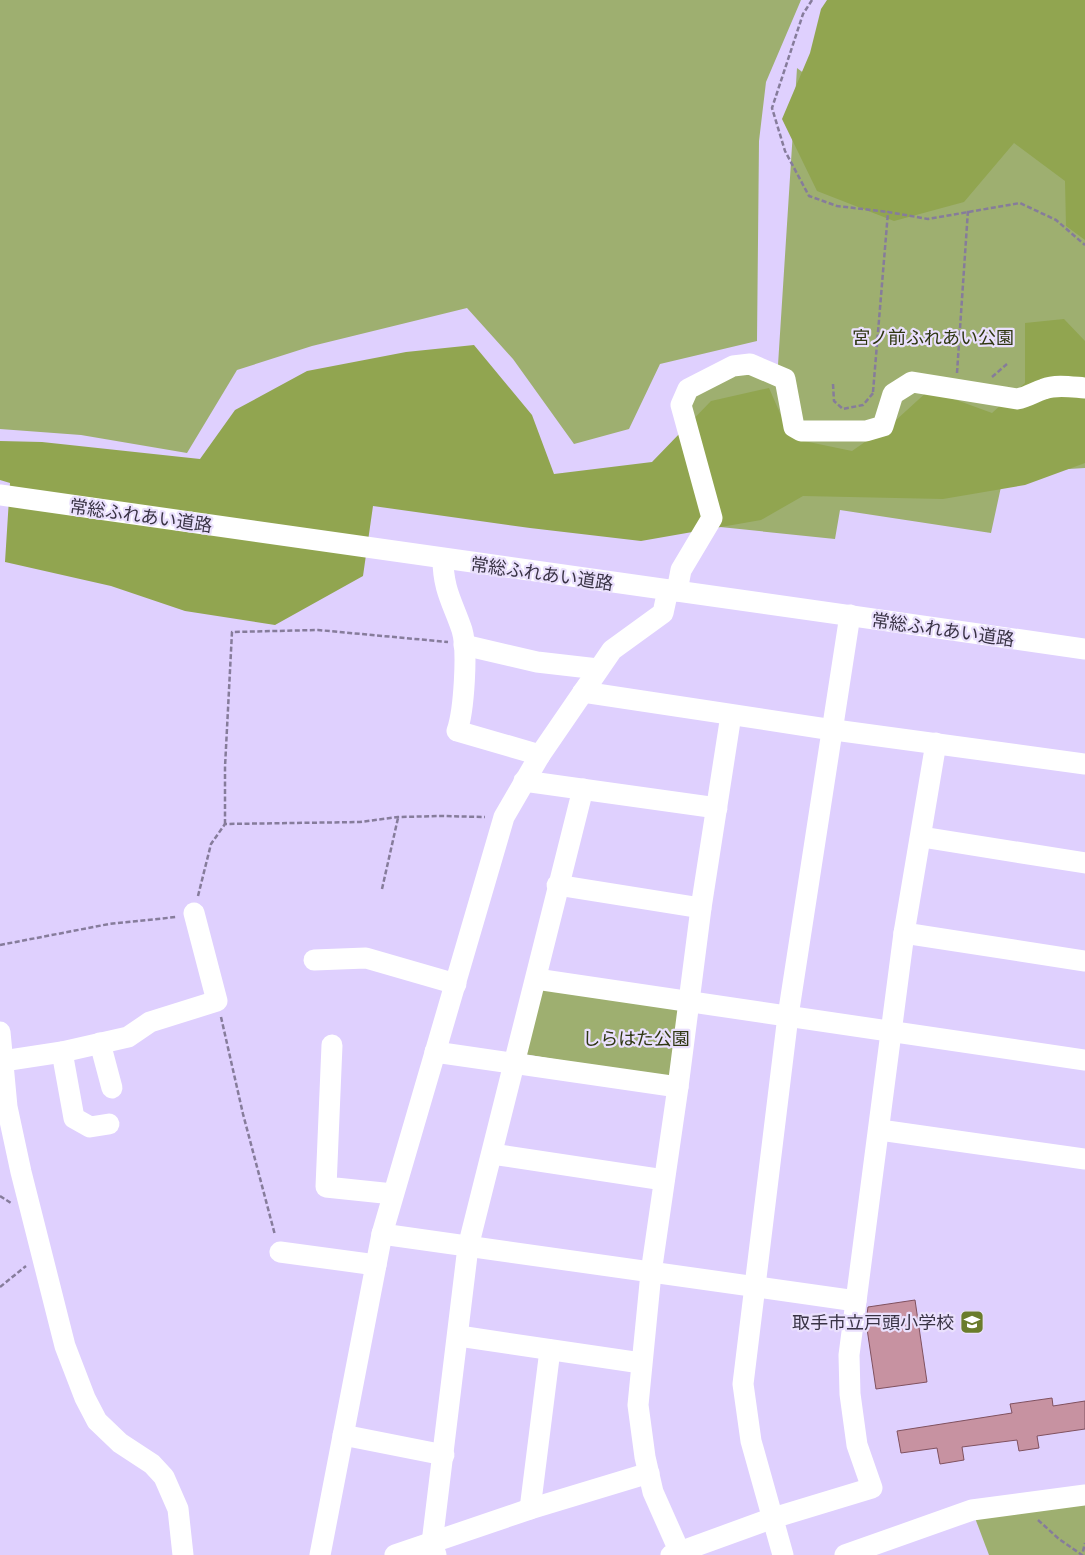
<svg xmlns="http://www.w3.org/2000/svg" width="1085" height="1555" font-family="Commissioner,'Noto Sans JP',sans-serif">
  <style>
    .green { fill: #9eaf70 }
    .forest { fill: #91a550 }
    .building { fill: #c792a1; stroke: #80515f }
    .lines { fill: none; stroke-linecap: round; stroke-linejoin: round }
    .path { stroke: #867c9b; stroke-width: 2.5; stroke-dasharray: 5 2.5; stroke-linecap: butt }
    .minor { stroke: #fff; stroke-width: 21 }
    .labels { text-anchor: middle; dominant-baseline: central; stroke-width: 4.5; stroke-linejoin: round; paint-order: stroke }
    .park-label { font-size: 18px; fill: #2e3611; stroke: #eae0fd }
    .street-label { font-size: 18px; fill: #393345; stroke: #eae0fd }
    .poi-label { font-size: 18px; fill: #393345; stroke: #eae0fd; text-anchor: end }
  </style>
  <rect width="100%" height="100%" fill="#dfd0fe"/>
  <g class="green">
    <polygon points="0,0 801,0 766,82 759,141 757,341 660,364 629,429 574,444 513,359 467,308 312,346 237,370 187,453 81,435 0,429"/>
    <polygon points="1085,0 1085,468 1004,473 991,533 840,510 835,539 691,524 686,463 693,391 733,375 778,365 797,68 864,119"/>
    <polygon points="542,989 681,1009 671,1079 524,1054"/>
    <polygon points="1085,1495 1085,1555 989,1555 972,1510"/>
  </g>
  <g class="forest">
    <polygon points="827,0 1085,0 1085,240 1066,226 1065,181 1014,143 964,202 894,221 817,191 782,119 810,53 821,9"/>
    <polygon points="1064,319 1085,341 1085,463 1025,485 943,499 803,496 761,520 641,541 530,528 373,506 363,576 275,625 185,611 111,586 5,562 10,483 0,480 0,441 42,442 200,459 235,410 307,371 406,352 474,345 532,415 554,474 652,462 711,401 769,388 787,429 799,440 852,451 895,421 929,390 992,413 1025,383 1025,323"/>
  </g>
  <g class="building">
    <polygon points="915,1300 927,1382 876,1389 866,1322 868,1307"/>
    <polygon points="1052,1398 1053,1406 1085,1401 1085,1429 1037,1436 1039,1448 1019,1451 1017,1440 962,1447 964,1460 940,1464 937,1448 901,1453 897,1431 1012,1413 1010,1404"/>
  </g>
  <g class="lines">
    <g class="path">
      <polyline points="812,0 803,14 772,108 785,151 809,196 837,206 888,212"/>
      <polyline points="957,373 968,210"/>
      <polyline points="992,377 1007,364"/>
      <polyline points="833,384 834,401 843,409 863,405 874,392"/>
      <polyline points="873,392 888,212 928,219 1020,203 1056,220 1085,245"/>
      <polyline points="225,824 225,767 232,632 318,630 448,642"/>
      <polyline points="382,889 398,818"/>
      <polyline points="198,896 211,844 225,824 360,822 398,817 442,816 485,817"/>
      <polyline points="0,945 109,924 176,917"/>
      <polyline points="221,1017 243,1114 275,1235"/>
      <polyline points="0,1196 11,1203"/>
      <polyline points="0,1287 26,1266"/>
      <polyline points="1038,1520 1059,1539 1082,1555 1085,1543"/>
    </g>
    <g class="minor">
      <polyline points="0,495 1085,649"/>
      <path d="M443,559C443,590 453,603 462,630C468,650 464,711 457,731L540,755"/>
      <path d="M677,591L681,570L712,518L681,405L688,389L733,366L750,364L785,379L794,427L801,431H866L883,426L893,394L912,382L1017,399C1028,397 1034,392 1044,389C1056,384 1072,387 1085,388"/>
      <polyline points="464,645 537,662 598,669"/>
      <polyline points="583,692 820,728 1085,764"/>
      <polyline points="524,781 717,808"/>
      <polyline points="922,837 1085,863"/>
      <polyline points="557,885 701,908"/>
      <polyline points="904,933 1085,961"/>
      <polyline points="314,960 366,958 456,984"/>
      <polyline points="536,979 1085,1060"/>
      <polyline points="0,1032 7,1107 21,1172 65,1346 85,1398 97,1421 120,1443 152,1464 164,1477 178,1509 183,1555"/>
      <polyline points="100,1043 112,1088"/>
      <polyline points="332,1045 326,1187 393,1194"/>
      <polyline points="62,1052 74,1118 90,1127 109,1124"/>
      <polyline points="435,1052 678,1087"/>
      <polyline points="3,1061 62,1052 128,1037 150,1022 217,1001 194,913"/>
      <polyline points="880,1130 1085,1159"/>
      <polyline points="492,1154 664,1180"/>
      <polyline points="382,1234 856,1301"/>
      <polyline points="280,1252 376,1265"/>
      <polyline points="459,1336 641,1363"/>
      <polyline points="343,1435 444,1455"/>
      <polyline points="530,1509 550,1350"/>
      <polyline points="320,1555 382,1234 504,817 540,755 612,650 663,613 668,590"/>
      <polyline points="395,1555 530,1509 649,1473"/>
      <polyline points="436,1555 432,1543 468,1247 583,789"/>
      <polyline points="671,1555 773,1518 872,1488 857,1445 850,1394 849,1355 904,933 936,743"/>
      <polyline points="681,1555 653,1492 645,1457 638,1405 651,1273 678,1087 701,908 731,715"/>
      <polyline points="783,1555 751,1441 743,1384 788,1016 850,615"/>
      <polyline points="845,1555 972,1510 1085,1495"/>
    </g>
  </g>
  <defs>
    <g id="school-square" transform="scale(1.25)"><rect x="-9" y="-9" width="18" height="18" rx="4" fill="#6a7c2b" stroke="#eae0fd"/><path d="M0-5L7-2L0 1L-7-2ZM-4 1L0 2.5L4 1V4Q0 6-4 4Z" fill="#fff"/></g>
  </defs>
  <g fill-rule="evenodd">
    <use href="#school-square" x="972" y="1322"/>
  </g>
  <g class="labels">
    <g class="park-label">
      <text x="933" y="337">宮ノ前ふれあい公園</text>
      <text x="636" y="1038">しらはた公園</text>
    </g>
    <g class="street-label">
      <text transform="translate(141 515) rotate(8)">常総ふれあい道路</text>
      <text transform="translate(542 573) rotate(8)">常総ふれあい道路</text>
      <text transform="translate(943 629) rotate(8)">常総ふれあい道路</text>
    </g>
    <g class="poi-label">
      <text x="954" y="1322">取手市立戸頭小学校</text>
    </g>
  </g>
</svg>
